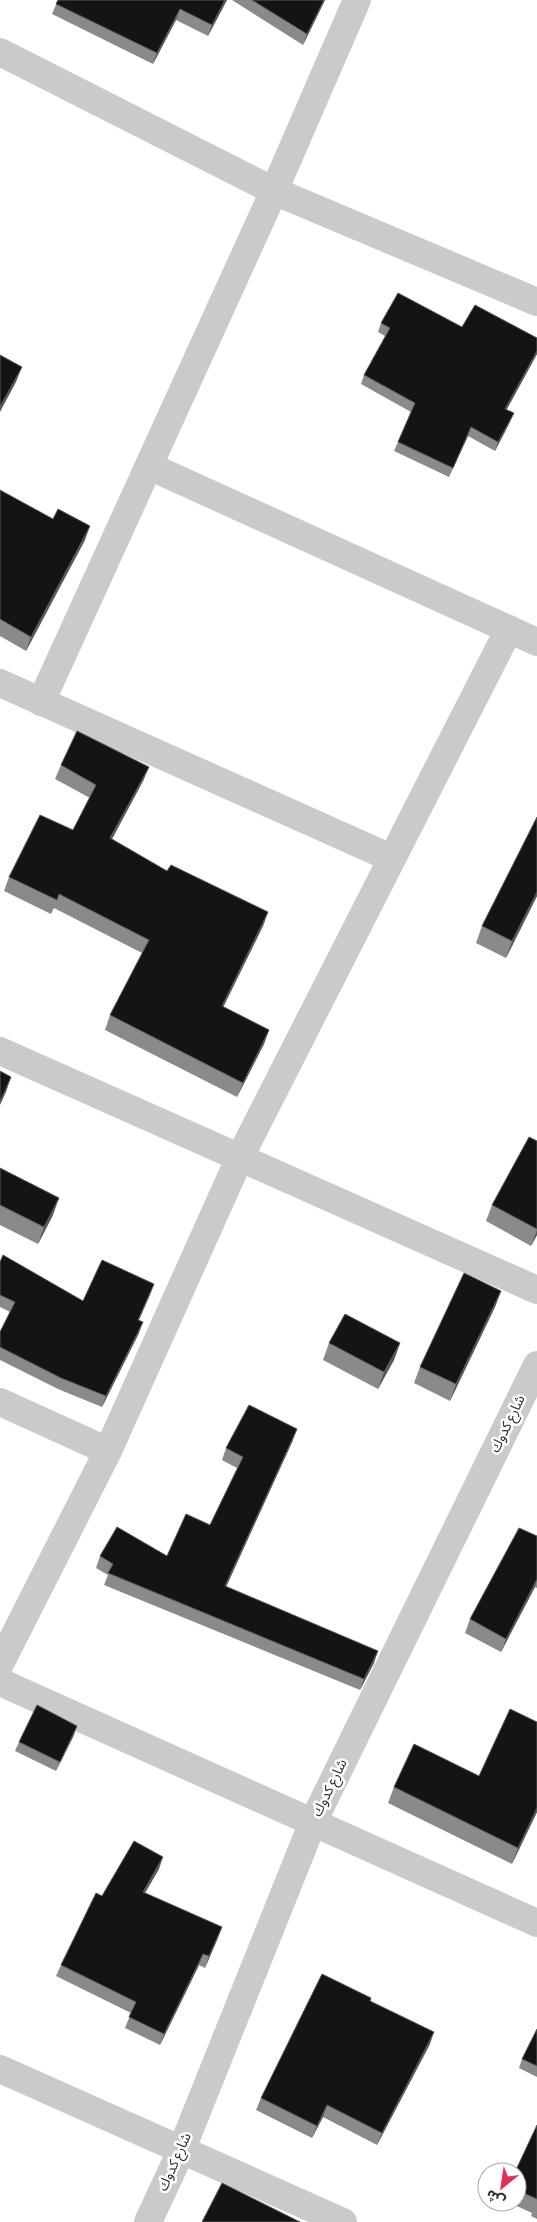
<svg xmlns="http://www.w3.org/2000/svg" width="537" height="2222" font-family="'Source Sans 3','Noto Sans Arabic',sans-serif">
  <style>
    .lines { fill: none; stroke-linecap: round; stroke-linejoin: round }
    .minor { stroke: #cacaca; stroke-width: 28 }
    .wall { fill: #8a8a8a }
    .shaded-wall { fill: #5a5a5a }
    .building { fill: #141414; stroke: #5a5a5a }
    .labels { text-anchor: middle; dominant-baseline: central; stroke-width: 5; stroke-linejoin: round; paint-order: stroke }
    .street-label { font-size: 14px; fill: #2d2d2d; stroke: #fff }
  </style>
  <rect width="100%" height="100%" fill="#fff"/>
  <g class="lines">
    <g class="minor">
      <polyline points="0,52 274,191 537,302"/>
      <polyline points="149,466 537,642"/>
      <polyline points="0,683 391,858"/>
      <polyline points="41,702 274,191 357,0"/>
      <polyline points="0,1051 537,1290"/>
      <polyline points="0,1402 108,1451"/>
      <polyline points="0,1664 108,1451 240,1157 509,629"/>
      <polyline points="0,1682 537,1923"/>
      <polyline points="0,2069 343,2222"/>
      <polyline points="148,2222 181,2151 313,1822 537,1365"/>
    </g>
  </g>
  <g class="wall">
    <polygon points="58,0 227,0 208,36 176,20 153,64 52,14"/>
    <polygon points="232,0 325,0 303,45"/>
    <polygon points="381,323 462,327 537,338 537,354 507,409 510,422 495,451 468,436 449,477 394,451 411,412 361,384 364,375 385,336 378,332"/>
    <polygon points="0,490 85,540 26,651 0,636"/>
    <polygon points="61,765 149,767 143,781 112,839 167,871 268,912 263,926 223,1007 269,1030 264,1044 237,1097 105,1030 110,1015 142,953 54,908 51,914 4,891 9,877 73,830 90,798 55,779"/>
    <polygon points="537,817 537,896 506,958 476,943 482,926"/>
    <polygon points="537,1141 537,1235 531,1246 486,1221 492,1205"/>
    <polygon points="0,1168 53,1215 38,1244 0,1225"/>
    <polygon points="0,1262 83,1301 154,1284 139,1320 139,1333 102,1407 58,1389 0,1360 0,1332 10,1312 0,1307"/>
    <polygon points="501,1291 495,1307 450,1401 414,1383 420,1367"/>
    <polygon points="329,1343 400,1343 394,1360 378,1389 323,1360"/>
    <polygon points="293,1440 226,1587 374,1663 360,1690 104,1585 108,1575 96,1568 100,1556 167,1556 210,1525 237,1468 222,1460 226,1448"/>
    <polygon points="537,1536 537,1588 535,1587 501,1652 465,1633 470,1619"/>
    <polygon points="537,1722 537,1812 512,1864 388,1803 394,1787 479,1776"/>
    <polygon points="74,1735 56,1771 15,1751 19,1742"/>
    <polygon points="159,1869 145,1893 222,1927 205,1968 199,1965 160,2045 125,2028 131,2013 56,1976 61,1965 102,1896"/>
    <polygon points="370,2001 430,2044 377,2145 323,2117 312,2138 256,2110 261,2098"/>
    <polygon points="537,2029 537,2077 519,2068 522,2059"/>
    <polygon points="537,2125 537,2219 531,2216 532,2213 508,2202 517,2202 517,2172"/>
  </g>
  <g class="shaded-wall">
    <polygon points="225,0 227,0 208,36 212,25"/>
    <polygon points="324,0 325,0 303,45 307,34"/>
    <polygon points="180,9 176,20 153,64 157,53"/>
    <polygon points="537,351 537,354 502,418 505,409"/>
    <polygon points="22,367 16,382 0,412 0,407"/>
    <polygon points="514,413 510,422 495,451 498,442"/>
    <polygon points="471,427 468,436 449,477 453,468"/>
    <polygon points="90,526 85,540 26,651 31,637"/>
    <polygon points="149,767 143,781 105,852 110,838"/>
    <polygon points="537,892 537,896 506,958 512,941"/>
    <polygon points="268,912 263,926 217,1020 222,1006"/>
    <polygon points="269,1030 264,1044 237,1097 243,1083"/>
    <polygon points="11,1077 6,1092 0,1105 0,1102"/>
    <polygon points="59,1198 53,1215 38,1244 44,1227"/>
    <polygon points="537,1230 537,1235 531,1246"/>
    <polygon points="154,1284 150,1295 134,1331 138,1320"/>
    <polygon points="501,1291 495,1307 450,1401 456,1384"/>
    <polygon points="143,1322 139,1333 102,1407 106,1396"/>
    <polygon points="400,1343 394,1360 378,1389 384,1372"/>
    <polygon points="297,1429 293,1440 221,1598 225,1586"/>
    <polygon points="537,1579 535,1587 501,1652 506,1639"/>
    <polygon points="378,1651 374,1663 360,1690 364,1679"/>
    <polygon points="77,1726 74,1735 56,1771 60,1762"/>
    <polygon points="537,1808 537,1812 512,1864 518,1848"/>
    <polygon points="163,1857 159,1869 139,1903 143,1892"/>
    <polygon points="222,1927 218,1938 205,1968 209,1956"/>
    <polygon points="203,1954 199,1965 160,2045 164,2034"/>
    <polygon points="434,2032 430,2044 377,2145 382,2133"/>
    <polygon points="327,2105 323,2117 312,2138 317,2126"/>
  </g>
  <g class="building">
    <polygon points="58,0 225,0 212,25 180,9 157,53 56,4"/>
    <polygon points="252,0 324,0 307,34"/>
    <polygon points="398,293 462,327 475,305 537,338 537,351 505,409 514,413 498,442 471,427 453,468 398,442 415,403 364,375 390,328 381,323"/>
    <polygon points="0,355 22,367 0,407"/>
    <polygon points="0,490 53,519 58,509 90,526 31,637 0,619"/>
    <polygon points="77,731 149,767 110,838 167,871 171,865 268,912 222,1006 269,1030 243,1083 110,1015 149,940 59,894 57,900 9,877 40,815 73,830 96,785 61,765"/>
    <polygon points="537,817 537,892 512,941 482,926"/>
    <polygon points="0,1071 11,1077 0,1102"/>
    <polygon points="529,1137 537,1141 537,1229 492,1205"/>
    <polygon points="0,1168 59,1198 44,1227 0,1205"/>
    <polygon points="3,1255 83,1301 102,1260 154,1284 138,1320 143,1322 106,1396 61,1378 0,1347 0,1332 15,1302 0,1295 0,1262"/>
    <polygon points="464,1273 501,1291 456,1384 420,1367"/>
    <polygon points="345,1314 400,1343 384,1372 329,1343"/>
    <polygon points="249,1405 297,1429 225,1586 378,1651 364,1679 108,1573 113,1564 100,1556 117,1527 167,1556 186,1514 210,1525 243,1457 226,1448"/>
    <polygon points="519,1528 537,1536 537,1579 506,1639 470,1619"/>
    <polygon points="37,1705 77,1726 60,1762 19,1742"/>
    <polygon points="510,1709 537,1722 537,1808 518,1848 394,1787 414,1744 479,1776"/>
    <polygon points="134,1841 163,1857 143,1892 222,1927 209,1956 203,1954 164,2034 129,2017 136,2002 61,1965 96,1893 102,1896"/>
    <polygon points="322,1974 371,1998 370,2001 434,2032 382,2133 327,2105 317,2126 261,2098"/>
    <polygon points="537,2029 537,2066 522,2059"/>
    <polygon points="537,2125 537,2199 517,2190 517,2172 515,2172"/>
    <polygon points="222,2183 300,2222 202,2222"/>
  </g>
  <g class="labels">
    <g class="street-label">
      <text transform="translate(508 1424) rotate(-64)">شارع كدوك</text>
      <text transform="translate(330 1788) rotate(-64)">شارع كدوك</text>
      <text transform="translate(175 2162) rotate(-66)">شارع كدوك</text>
    </g>
  </g>
  <g transform="translate(502 2187) rotate(210)"><circle r="24" fill="#ffffff" stroke="#ababab"/>
  <path d="M0-4L9 19L0 12L-9 19Z" fill="#e42f54"/>
  <text y="-8" font-size="14" font-weight="bold" text-anchor="middle" fill="#2d2d2d">ش</text>
  </g>
</svg>
